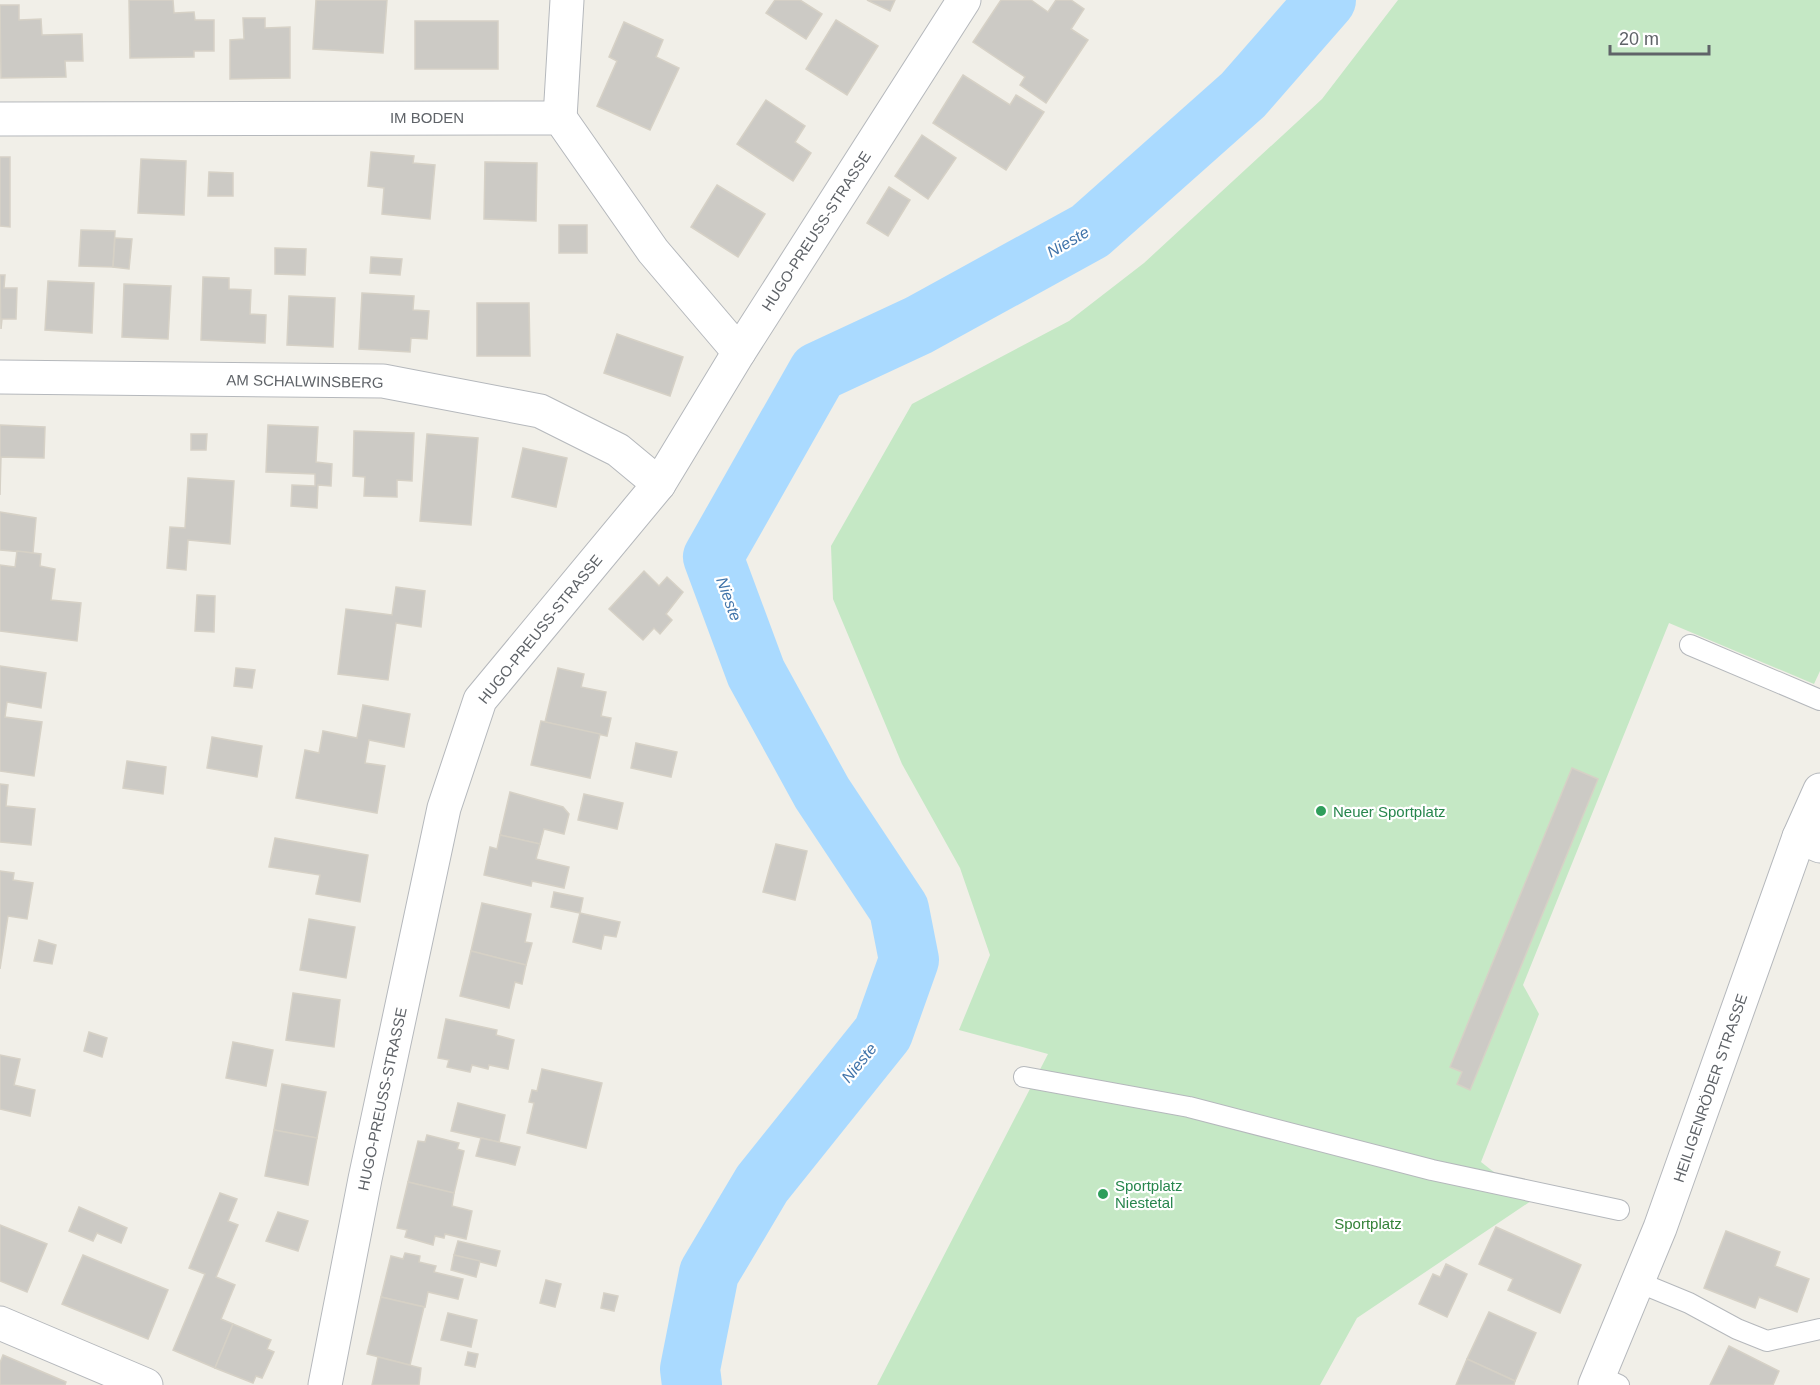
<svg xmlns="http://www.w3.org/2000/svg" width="1820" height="1385" font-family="Arial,sans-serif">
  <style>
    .green { fill: #c5e8c5 }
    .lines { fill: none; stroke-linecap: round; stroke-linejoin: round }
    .river { stroke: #aadaff; stroke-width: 60 }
    .building { fill: #cccac5; stroke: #d6d1c6; stroke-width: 1.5 }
    .service-casing { stroke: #b5b8bc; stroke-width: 22 }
    .minor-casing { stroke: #b5b8bc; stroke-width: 35 }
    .tertiary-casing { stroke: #b5b8bc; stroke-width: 35 }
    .service { stroke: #fff; stroke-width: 20 }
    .minor { stroke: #fff; stroke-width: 33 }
    .tertiary { stroke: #fff; stroke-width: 33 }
    .leisure-dot { fill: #2e9e5b; stroke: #fff; stroke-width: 2 }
    .labels { text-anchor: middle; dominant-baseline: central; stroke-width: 4.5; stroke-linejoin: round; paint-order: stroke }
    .street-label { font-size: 15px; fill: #5f6368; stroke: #fff }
    .leisure-label { font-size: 15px; fill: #27864d; stroke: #fff; text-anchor: start }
    .park-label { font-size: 15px; fill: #348238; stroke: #fff }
    .water-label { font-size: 16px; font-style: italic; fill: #4174aa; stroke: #fff }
  </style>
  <rect width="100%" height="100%" fill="#f1efe8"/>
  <polygon class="green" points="1398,0 1820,0 1820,671 1814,684 1669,623 1523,985 1539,1014 1481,1162 1531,1201 1357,1318 1320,1385 877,1385 1048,1054 959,1030 990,955 960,868 902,764 833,599 831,546 912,404 1069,321 1144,263 1322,99"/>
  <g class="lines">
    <polyline class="river" points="692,1385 690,1369 709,1273 762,1184 883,1033 909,960 899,909 822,793 756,673 713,557 818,372 919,325 1090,231 1243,95 1326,0"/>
  </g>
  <g class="building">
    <polygon points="129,0 173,0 174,13 194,12 195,20 214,20 214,51 194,51 194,57 130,58"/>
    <polygon points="316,0 387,0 383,53 313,49"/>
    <polygon points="775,0 800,0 822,14 806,39 766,13"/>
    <polygon points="867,0 895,0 890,11"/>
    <polygon points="1001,0 1031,0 1048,12 1056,0 1071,0 1084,9 1071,29 1088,40 1046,103 1020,85 1025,77 973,42"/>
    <polygon points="0,5 19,5 19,20 41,19 42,35 82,34 83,61 65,61 66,77 1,78"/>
    <polygon points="243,18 265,18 265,28 290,27 290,78 230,79 230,40 244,39"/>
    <polygon points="836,20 878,46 847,95 806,69"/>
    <rect x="415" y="21" width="83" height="48"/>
    <polygon points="624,22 663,40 656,57 679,68 650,130 597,106 617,61 609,57"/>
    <polygon points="963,75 1010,105 1016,95 1044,112 1006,170 933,123"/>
    <polygon points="766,100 805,126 795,142 811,153 793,181 737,144"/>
    <polygon points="922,135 956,158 928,199 895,176"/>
    <polygon points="371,152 414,156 413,163 435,165 430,219 382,214 384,188 368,186"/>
    <polygon points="0,157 10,157 10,227 0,226"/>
    <polygon points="141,159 186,161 184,215 138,213"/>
    <polygon points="485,162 537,163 536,221 484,219"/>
    <polygon points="209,172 233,173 233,196 208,196"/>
    <polygon points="717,185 765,214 738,257 691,227"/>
    <polygon points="889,187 910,200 888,236 867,223"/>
    <rect x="559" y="225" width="28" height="28"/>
    <polygon points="81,230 115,231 113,267 79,266"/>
    <polygon points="115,238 132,239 129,269 113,267"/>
    <polygon points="275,248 306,249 305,275 275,274"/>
    <polygon points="371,257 402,259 400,275 370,273"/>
    <polygon points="0,275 5,275 4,288 17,288 16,319 2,319 1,329"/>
    <polygon points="203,277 229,278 229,289 251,290 250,314 266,315 265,343 201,340"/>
    <polygon points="48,281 94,283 92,333 45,330"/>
    <polygon points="124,284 171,286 168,339 122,337"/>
    <polygon points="362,293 414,296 413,310 429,311 427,339 411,338 410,352 359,349"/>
    <polygon points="289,296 335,298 333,347 287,345"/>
    <polygon points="477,303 529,303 530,356 477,356"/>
    <polygon points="617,334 683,357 670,396 604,373"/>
    <polygon points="0,425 45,427 44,458 1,457 0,495"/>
    <polygon points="268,425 318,427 316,462 332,464 331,486 318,485 317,508 291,506 292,485 315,486 315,474 266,472"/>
    <polygon points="354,431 414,433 412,481 397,480 397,497 364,496 365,477 353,476"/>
    <polygon points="191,434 207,434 206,450 191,450"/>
    <polygon points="427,434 478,438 471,525 420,521"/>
    <polygon points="523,448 567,458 556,507 512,497"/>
    <polygon points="188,478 234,481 230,544 188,540 186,570 167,568 170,527 185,528"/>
    <polygon points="0,512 36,518 33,553 0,550"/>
    <polygon points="17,551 41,554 40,566 55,569 51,600 81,603 77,641 0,631 0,565 15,567"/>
    <polygon points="644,571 659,586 667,577 683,592 666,614 672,620 660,634 654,628 643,640 609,609"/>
    <polygon points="396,587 425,591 421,627 396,623 388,680 338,674 346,609 392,615"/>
    <polygon points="197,595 215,596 214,632 195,631"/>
    <polygon points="0,666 46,673 41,708 7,702 5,717 42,722 34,776 0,771"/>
    <polygon points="236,668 255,670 252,688 234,686"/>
    <polygon points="558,668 584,674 581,687 606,692 601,716 611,718 607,736 545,722"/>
    <polygon points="363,705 410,714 404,747 369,740 365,763 385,766 377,813 296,798 305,750 319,753 323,731 357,738"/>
    <polygon points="541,721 600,734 590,778 531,765"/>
    <polygon points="212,737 262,746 257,777 207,768"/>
    <polygon points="636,743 677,752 671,777 631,768"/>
    <polygon points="127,761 166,767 163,794 123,788"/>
    <polygon points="1572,768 1598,779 1470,1090 1457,1084 1462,1072 1450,1067"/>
    <polygon points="0,784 8,785 6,806 35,809 31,845 0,842"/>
    <polygon points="510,792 563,807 569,814 564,834 544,829 540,844 500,835"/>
    <polygon points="584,794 623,803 617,829 578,820"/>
    <polygon points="500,835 540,844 536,859 569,867 564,888 532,881 531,886 484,875 490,847 497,849"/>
    <polygon points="275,838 368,855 360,902 316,894 320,875 269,867"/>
    <polygon points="776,844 807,851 795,900 763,892"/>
    <polygon points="0,871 14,873 13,880 33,883 27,919 8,916 0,969"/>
    <polygon points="554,892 583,898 580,913 551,907"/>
    <polygon points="482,903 531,914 525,942 532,943 526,965 471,951"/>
    <polygon points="580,913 620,922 616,937 604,935 601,949 573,942"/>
    <polygon points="309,919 355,927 346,978 300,970"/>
    <polygon points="39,940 56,945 52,964 34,961"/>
    <polygon points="471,951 526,965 522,984 515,982 509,1008 460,996"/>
    <polygon points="293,993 340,1000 334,1047 286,1040"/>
    <polygon points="446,1019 497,1030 496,1035 514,1040 508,1069 489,1065 488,1069 472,1065 470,1072 447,1067 449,1060 438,1058"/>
    <polygon points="89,1032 107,1038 102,1057 84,1051"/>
    <polygon points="233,1042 273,1050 266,1086 226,1078"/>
    <polygon points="0,1055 20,1059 14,1085 35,1090 30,1116 0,1109"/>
    <polygon points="542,1069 602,1083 586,1148 527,1133 534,1103 529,1102 532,1090 537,1091"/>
    <polygon points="282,1084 326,1092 317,1138 274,1130"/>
    <polygon points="458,1103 505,1115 499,1142 451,1131"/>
    <polygon points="274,1130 317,1138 308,1185 265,1176"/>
    <polygon points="427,1135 459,1143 457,1149 464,1151 454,1193 408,1182 418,1141 425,1142"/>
    <polygon points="481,1138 520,1147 515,1165 476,1156"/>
    <polygon points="408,1182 454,1193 452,1206 472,1211 466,1239 445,1234 444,1238 435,1236 433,1245 405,1237 407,1230 397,1228"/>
    <polygon points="220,1193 237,1199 228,1221 238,1225 216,1277 235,1285 221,1319 233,1324 215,1368 173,1350 205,1274 189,1268"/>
    <polygon points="79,1207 127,1228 121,1243 97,1233 93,1241 69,1231"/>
    <polygon points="278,1212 308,1221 298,1251 266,1241"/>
    <polygon points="0,1225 47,1244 27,1292 0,1281"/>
    <polygon points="1496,1227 1581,1265 1560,1313 1508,1290 1513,1279 1479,1264"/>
    <polygon points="1726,1231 1780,1252 1775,1266 1809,1279 1797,1312 1759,1297 1755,1308 1704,1288"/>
    <polygon points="458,1241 500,1251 496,1266 454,1255"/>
    <polygon points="405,1253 420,1256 419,1262 436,1266 434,1272 463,1279 458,1299 428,1292 425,1307 381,1297 391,1256 403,1259"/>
    <polygon points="83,1255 168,1290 148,1339 62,1304"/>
    <polygon points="454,1255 480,1261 476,1277 451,1270"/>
    <polygon points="1446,1264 1467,1274 1447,1317 1419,1304 1433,1274 1440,1277"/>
    <polygon points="546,1280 561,1284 555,1307 540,1303"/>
    <polygon points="604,1293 618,1296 614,1311 601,1308"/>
    <polygon points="381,1297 424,1307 410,1365 367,1354"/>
    <polygon points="1489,1312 1536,1333 1515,1381 1467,1359"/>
    <polygon points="448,1313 477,1320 471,1347 441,1340"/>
    <polygon points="233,1324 271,1340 267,1349 274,1352 262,1378 256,1376 253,1383 215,1368"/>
    <polygon points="1729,1346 1779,1371 1773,1385 1710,1385"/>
    <polygon points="468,1352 478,1354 475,1367 465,1365"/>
    <polygon points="3,1355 66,1382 65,1385 0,1385 0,1363"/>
    <polygon points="378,1357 421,1368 419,1385 372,1385"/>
    <polygon points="1467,1359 1515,1381 1514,1385 1456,1385"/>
  </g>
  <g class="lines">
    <g class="service-casing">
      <g id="service">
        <polyline points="1690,645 1820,700"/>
        <polyline points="1024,1077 1189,1107 1432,1170 1619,1210"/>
        <polyline points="1638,1282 1689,1303 1737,1329 1767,1341 1820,1329"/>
        <polyline points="1599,1376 1619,1385"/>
      </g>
    </g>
    <g class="minor-casing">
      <g id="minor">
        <polyline points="560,118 567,0"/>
        <polyline points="0,119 560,118 653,251 739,352"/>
        <polyline points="0,377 383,381 540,411 618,450 659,484"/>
        <polyline points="1799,837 1820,846"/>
        <polyline points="0,1323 146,1385"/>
        <polyline points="325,1385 365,1179 444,808 480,700 659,484 739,352 964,0"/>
      </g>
    </g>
    <g class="tertiary-casing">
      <polyline id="tertiary" points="1595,1385 1660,1228 1799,837 1820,790"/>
    </g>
    <use href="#service" class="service"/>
    <use href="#minor" class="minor"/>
    <use href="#tertiary" class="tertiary"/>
  </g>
  <g class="leisure-dot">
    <circle cx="1321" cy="811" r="6"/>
    <circle cx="1103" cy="1194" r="6"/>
  </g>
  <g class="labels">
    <g class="street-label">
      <text x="427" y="117">IM BODEN</text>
      <text transform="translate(816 231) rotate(-57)">HUGO-PREUSS-STRASSE</text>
      <text transform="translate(305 381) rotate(1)">AM SCHALWINSBERG</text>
      <text transform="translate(540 629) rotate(-51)">HUGO-PREUSS-STRASSE</text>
      <text transform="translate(1710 1088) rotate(-71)">HEILIGENRÖDER STRASSE</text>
      <text transform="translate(382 1099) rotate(-78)">HUGO-PREUSS-STRASSE</text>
    </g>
    <g class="leisure-label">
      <text x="1333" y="811">Neuer Sportplatz</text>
      <text x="1115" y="1185">Sportplatz<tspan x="1115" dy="17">Niestetal</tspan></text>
    </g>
    <g class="park-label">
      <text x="1368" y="1223">Sportplatz</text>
    </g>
    <g class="water-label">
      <text transform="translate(1068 242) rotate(-30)">Nieste</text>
      <text transform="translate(729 599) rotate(70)">Nieste</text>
      <text transform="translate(859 1063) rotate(-51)">Nieste</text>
    </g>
  </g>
  <path d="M1610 45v9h99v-9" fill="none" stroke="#5f6368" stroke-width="3"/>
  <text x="1619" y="45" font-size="18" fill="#5f6368" stroke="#ffffff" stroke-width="4.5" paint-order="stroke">20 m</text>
</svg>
